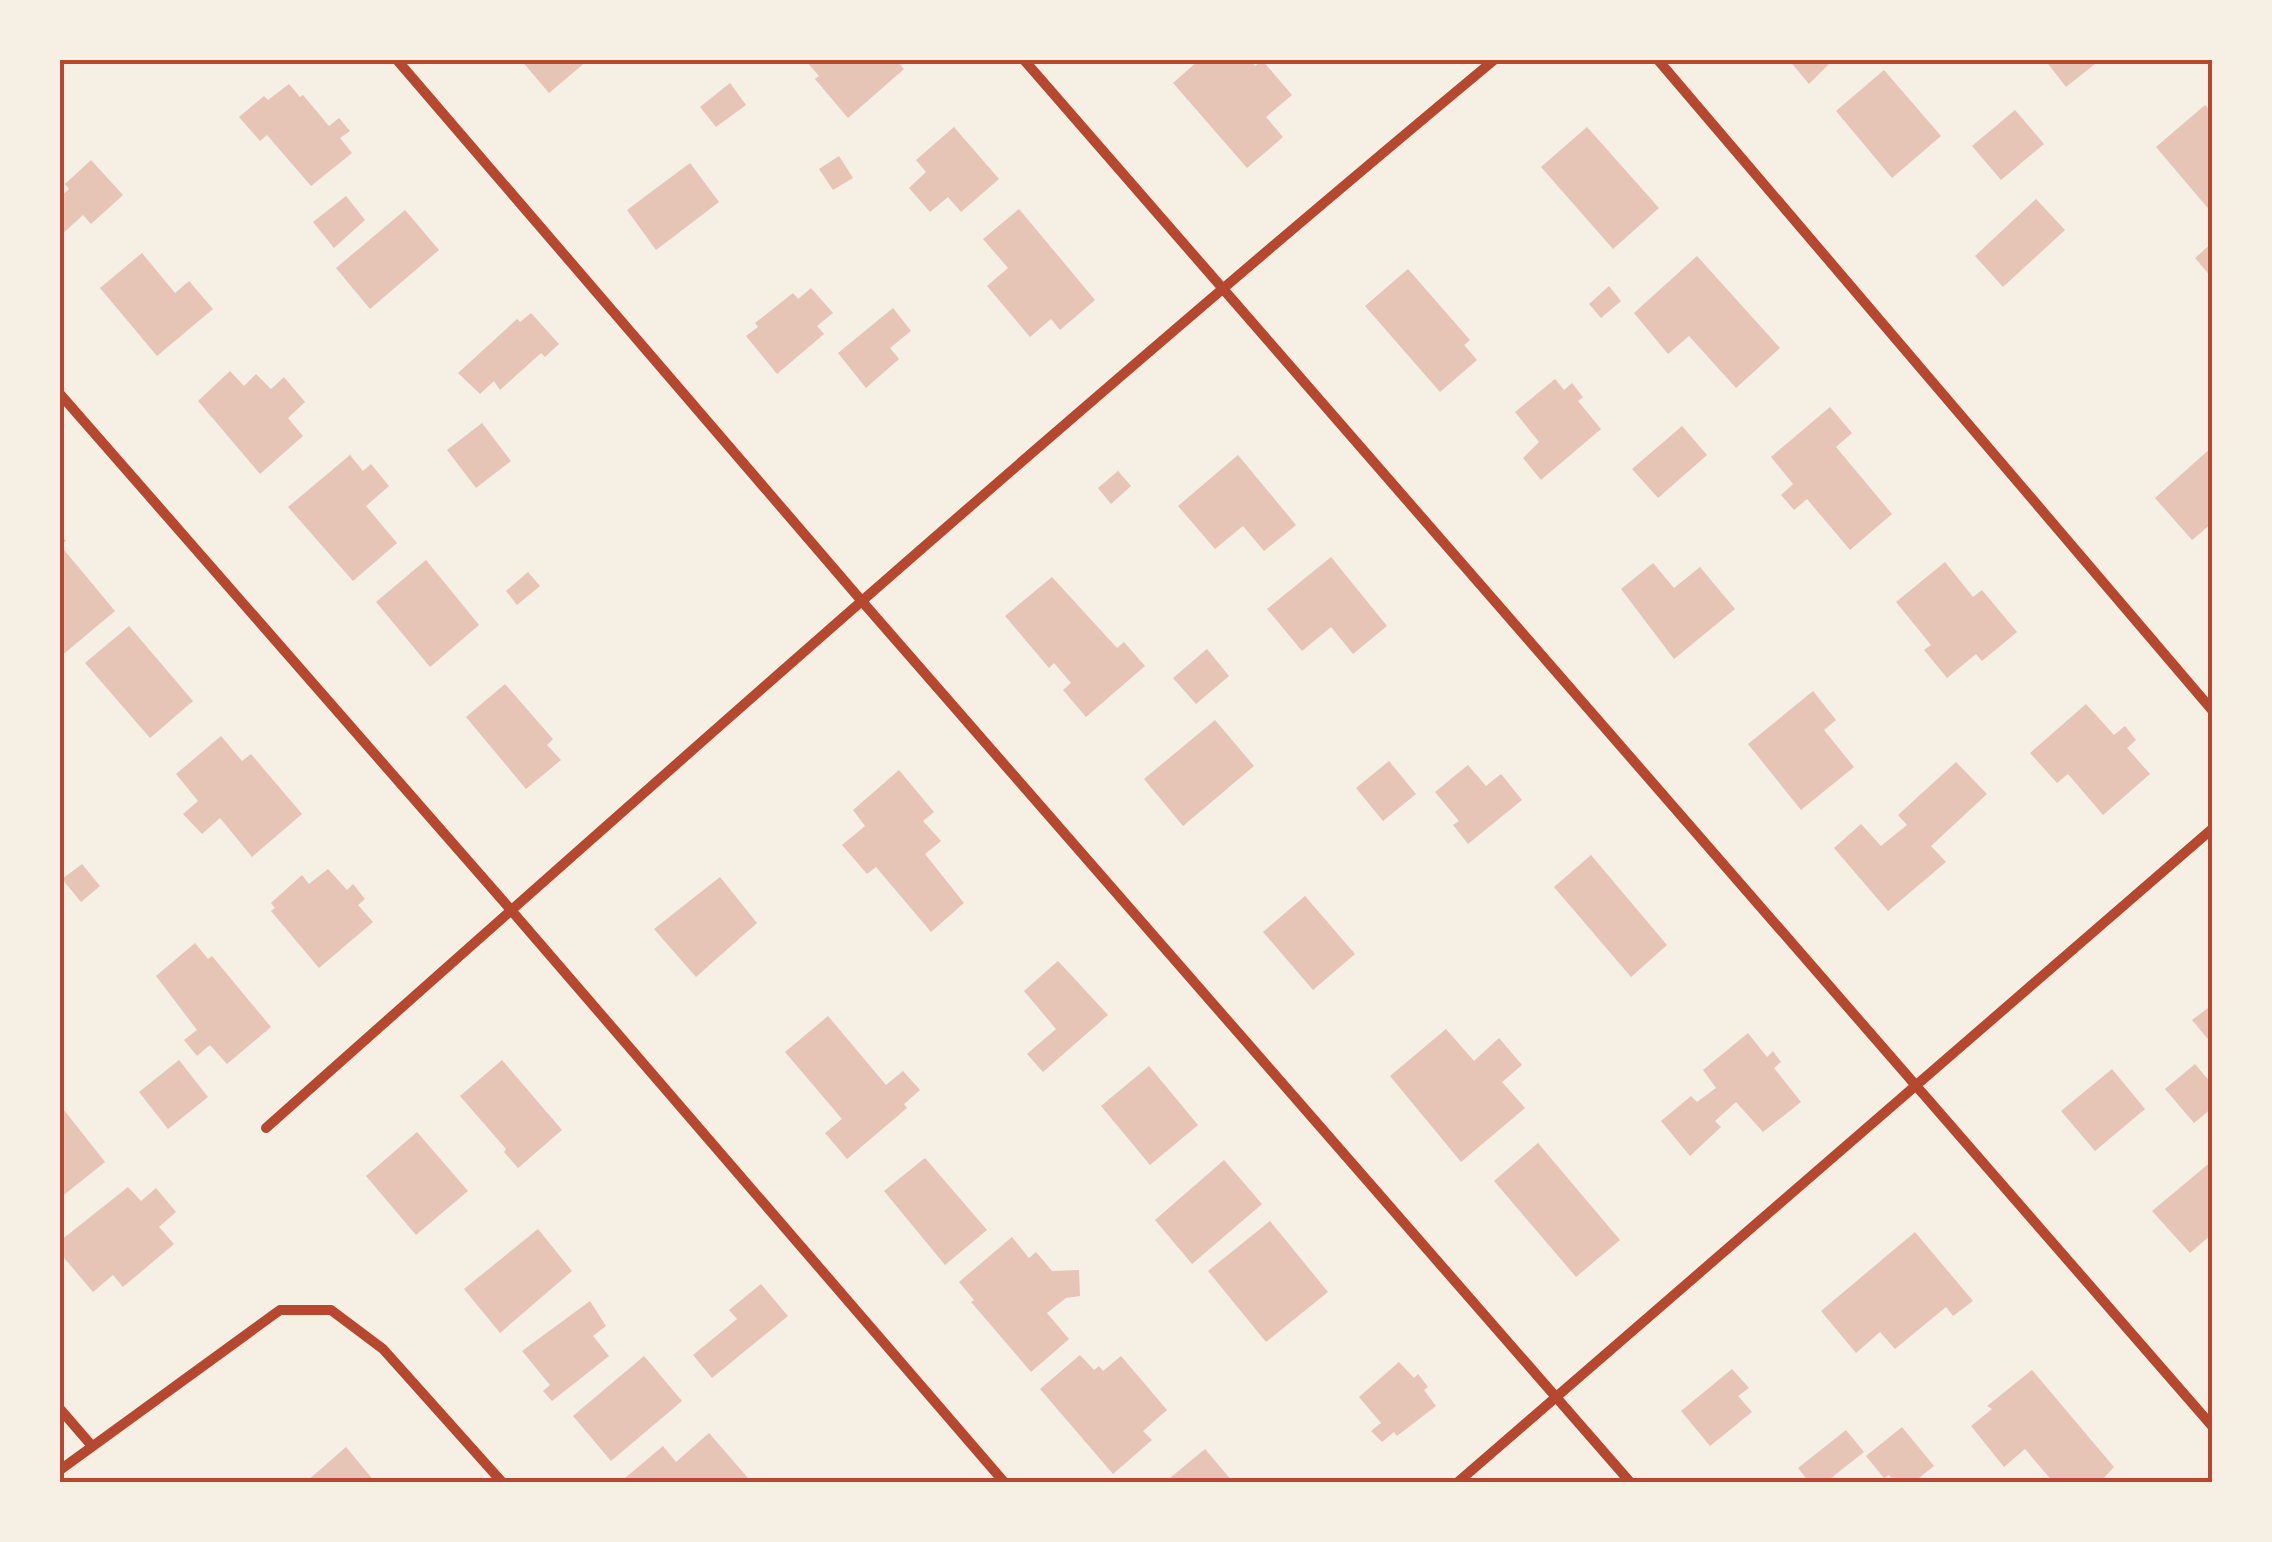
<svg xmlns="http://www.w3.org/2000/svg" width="2272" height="1542" font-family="Lato,sans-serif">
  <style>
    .building { fill: #e6c5b7 }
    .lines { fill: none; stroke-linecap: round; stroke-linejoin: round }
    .minor { stroke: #b5482f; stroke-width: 10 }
    .neatline { fill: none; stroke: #b5482f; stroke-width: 4 }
  </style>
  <rect width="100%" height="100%" fill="#f6efe4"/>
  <g class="building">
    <polygon points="521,60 588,60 549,93"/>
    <polygon points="805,60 896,60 904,69 848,118 815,79 819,76"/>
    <polygon points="1199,60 1250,60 1255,66 1262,60 1292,95 1266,117 1283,137 1247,168 1173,83"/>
    <polygon points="1789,60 1833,60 1809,84"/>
    <polygon points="2045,60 2100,60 2066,87"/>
    <polygon points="1884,70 1941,136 1892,178 1836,111"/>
    <polygon points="730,83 746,105 716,127 700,107"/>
    <polygon points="289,84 300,97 303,95 329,126 339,118 350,131 340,138 352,153 311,186 267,135 260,141 239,117 264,96 268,100"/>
    <polygon points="2205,105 2212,113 2212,213 2156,147"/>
    <polygon points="2015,110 2044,144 2001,180 1972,146"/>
    <polygon points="954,127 999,179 961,212 948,197 930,212 909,188 926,172 916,160"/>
    <polygon points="1587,127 1659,208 1613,249 1541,167"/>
    <polygon points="839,156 853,178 833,190 819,169"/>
    <polygon points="91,160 123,195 91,224 83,215 60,236 60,197 69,189 65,184"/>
    <polygon points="690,163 719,202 656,250 627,210"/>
    <polygon points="346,196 365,220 334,248 313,222"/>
    <polygon points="2036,199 2065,230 2003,287 1975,256"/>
    <polygon points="1019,209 1095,300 1060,330 1051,319 1030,337 987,286 1008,268 983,239"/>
    <polygon points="405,210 439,250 370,309 336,268"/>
    <polygon points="2212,243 2212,278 2195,258"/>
    <polygon points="142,253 175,293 189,281 213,309 157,356 100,288"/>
    <polygon points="1697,256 1780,348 1736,388 1689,336 1668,354 1634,313"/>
    <polygon points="1408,269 1470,340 1464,345 1477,360 1440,392 1365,306"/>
    <polygon points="1609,286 1621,301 1601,318 1589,304"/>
    <polygon points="811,288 833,313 817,326 824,334 777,374 746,336 758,327 755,323 793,293 798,299"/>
    <polygon points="893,308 911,331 890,348 899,359 866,388 838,353"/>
    <polygon points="531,313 559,344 545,357 541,353 500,390 494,381 480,394 458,373 517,319 520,322"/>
    <polygon points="230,371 244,386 256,374 271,389 284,377 305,402 288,418 303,436 260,474 198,401"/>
    <polygon points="1555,379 1564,390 1572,383 1583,397 1578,401 1601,429 1541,480 1523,458 1539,442 1515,412"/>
    <polygon points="1830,407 1852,433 1836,447 1892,514 1850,550 1807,499 1794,510 1781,495 1793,484 1771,457"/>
    <polygon points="482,423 511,461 476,488 447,450"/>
    <polygon points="1682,426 1707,455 1658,498 1632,469"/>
    <polygon points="2212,447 2212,523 2192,540 2155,498"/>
    <polygon points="350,455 363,471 371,464 389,486 366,506 397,543 353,581 288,507"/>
    <polygon points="1238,455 1296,525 1264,551 1243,526 1215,549 1178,506"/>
    <polygon points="1118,471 1131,486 1111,504 1098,488"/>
    <polygon points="60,534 66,541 60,545 115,611 60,657"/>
    <polygon points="1331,557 1387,626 1353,654 1331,627 1302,651 1267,609"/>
    <polygon points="426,560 479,625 430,667 376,602"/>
    <polygon points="1945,562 1973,597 1982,590 2017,632 1982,661 1976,654 1947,678 1924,650 1931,645 1896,602"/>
    <polygon points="1653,563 1674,588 1700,567 1735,609 1674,659 1621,589"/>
    <polygon points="528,572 540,586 517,605 506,591"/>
    <polygon points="1052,577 1117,648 1124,642 1145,666 1086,717 1063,690 1071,683 1054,663 1049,668 1005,616"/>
    <polygon points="129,626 193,701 150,738 85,663"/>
    <polygon points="1207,649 1229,676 1196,704 1173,678"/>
    <polygon points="505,684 553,739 547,745 561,760 526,789 466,717"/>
    <polygon points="1813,691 1836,720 1824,730 1854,767 1801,810 1748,744"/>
    <polygon points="2086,704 2114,735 2125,726 2136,740 2127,748 2150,774 2103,815 2068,774 2057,783 2030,753"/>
    <polygon points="1215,720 1254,766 1183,826 1144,779"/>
    <polygon points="221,736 242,761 251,754 302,814 252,857 220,818 202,834 183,814 198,801 176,774"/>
    <polygon points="1389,761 1416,794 1383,821 1356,788"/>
    <polygon points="1956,762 1987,794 1931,846 1946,862 1888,911 1834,848 1861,824 1881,846 1907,825 1898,815"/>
    <polygon points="1468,765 1486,786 1501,774 1522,800 1468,844 1453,825 1459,821 1435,792"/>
    <polygon points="899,770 934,812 923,821 941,841 925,854 964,903 931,932 876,867 867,874 842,845 865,826 853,810"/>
    <polygon points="1591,855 1667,945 1631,977 1554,887"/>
    <polygon points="82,864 100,886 81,902 62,879"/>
    <polygon points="328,869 347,890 353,884 365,899 358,905 373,922 319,968 271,911 275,908 271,903 302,875 309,884"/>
    <polygon points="720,877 757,923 696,977 654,929"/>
    <polygon points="1305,896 1355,954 1313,990 1263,932"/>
    <polygon points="195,943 208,959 212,956 271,1027 227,1064 210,1045 197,1056 184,1040 197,1030 156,976"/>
    <polygon points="1058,961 1108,1015 1043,1072 1027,1054 1056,1029 1024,991"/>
    <polygon points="2212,1005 2212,1044 2192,1020"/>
    <polygon points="828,1016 886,1085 903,1071 920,1090 904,1104 907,1108 847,1159 825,1133 842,1119 785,1052"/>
    <polygon points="1446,1029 1474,1061 1499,1038 1522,1065 1502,1082 1525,1108 1461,1162 1390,1076"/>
    <polygon points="1748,1033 1767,1057 1773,1051 1781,1062 1774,1068 1801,1102 1763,1132 1736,1102 1715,1121 1721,1127 1690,1156 1661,1121 1691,1096 1697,1102 1716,1088 1703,1070"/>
    <polygon points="179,1060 208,1097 168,1129 139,1092"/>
    <polygon points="502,1060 562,1130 518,1168 504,1152 506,1149 460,1096"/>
    <polygon points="2195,1064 2212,1084 2212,1108 2194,1123 2165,1089"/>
    <polygon points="1149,1066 1198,1125 1150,1165 1101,1106"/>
    <polygon points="2112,1069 2145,1109 2095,1151 2061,1111"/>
    <polygon points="60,1105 105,1162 60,1198"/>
    <polygon points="417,1132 468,1191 416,1235 366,1176"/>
    <polygon points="1538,1143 1620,1240 1576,1277 1494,1181"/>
    <polygon points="925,1158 987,1230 945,1265 884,1191"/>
    <polygon points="1224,1160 1262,1204 1192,1264 1155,1220"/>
    <polygon points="2212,1161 2212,1234 2190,1253 2152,1211"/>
    <polygon points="128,1187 141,1201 156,1188 176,1212 159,1227 174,1244 123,1287 113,1275 93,1292 60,1253 60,1241"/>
    <polygon points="1270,1221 1328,1292 1266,1342 1208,1271"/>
    <polygon points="538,1229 572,1271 500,1333 464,1289"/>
    <polygon points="1915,1232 1973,1301 1953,1316 1946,1307 1895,1349 1880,1332 1856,1353 1821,1311"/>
    <polygon points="1012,1237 1029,1258 1036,1252 1052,1271 1079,1270 1080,1296 1066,1298 1047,1313 1069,1339 1031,1372 971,1302 974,1300 959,1282"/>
    <polygon points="761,1284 788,1316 712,1378 693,1355 737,1319 729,1310"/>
    <polygon points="590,1301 606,1326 593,1336 609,1356 552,1401 543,1391 550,1385 522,1351"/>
    <polygon points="1080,1355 1094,1370 1099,1366 1103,1371 1121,1356 1167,1410 1143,1431 1152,1440 1113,1474 1040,1389"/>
    <polygon points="644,1356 682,1401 611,1461 573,1416"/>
    <polygon points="1399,1362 1414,1378 1418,1374 1428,1387 1424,1390 1436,1406 1397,1436 1394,1432 1382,1442 1371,1431 1381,1423 1359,1397"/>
    <polygon points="1732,1369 1749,1388 1738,1396 1752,1412 1710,1446 1681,1411"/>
    <polygon points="2032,1370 2114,1467 2100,1482 2053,1482 2025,1449 2004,1467 1971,1426 1992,1409 1987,1406"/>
    <polygon points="1902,1427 1934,1466 1914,1482 1895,1482 1889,1475 1884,1478 1866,1456"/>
    <polygon points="1846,1430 1864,1452 1826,1482 1809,1482 1798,1468"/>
    <polygon points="709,1433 748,1478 743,1482 628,1482 625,1478 663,1446 676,1462"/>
    <polygon points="346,1447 375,1482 306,1482"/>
    <polygon points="1205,1449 1233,1482 1165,1482"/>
  </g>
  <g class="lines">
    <g class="minor">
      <polyline points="397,60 860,599 1630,1482"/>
      <polyline points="1024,60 2212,1426"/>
      <polyline points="1658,60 2212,710"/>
      <polyline points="60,394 511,910 1004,1482"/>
      <path d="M266,1128C672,767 1077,407 1494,60"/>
      <polyline points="60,1409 92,1446"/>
      <polyline points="60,1470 280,1310 331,1310 383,1349 502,1482"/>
      <polyline points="1458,1482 2212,829"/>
    </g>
  </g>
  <rect width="2272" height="1542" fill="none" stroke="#f6efe4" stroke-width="125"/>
  <rect x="62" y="62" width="2148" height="1418" class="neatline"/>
</svg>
